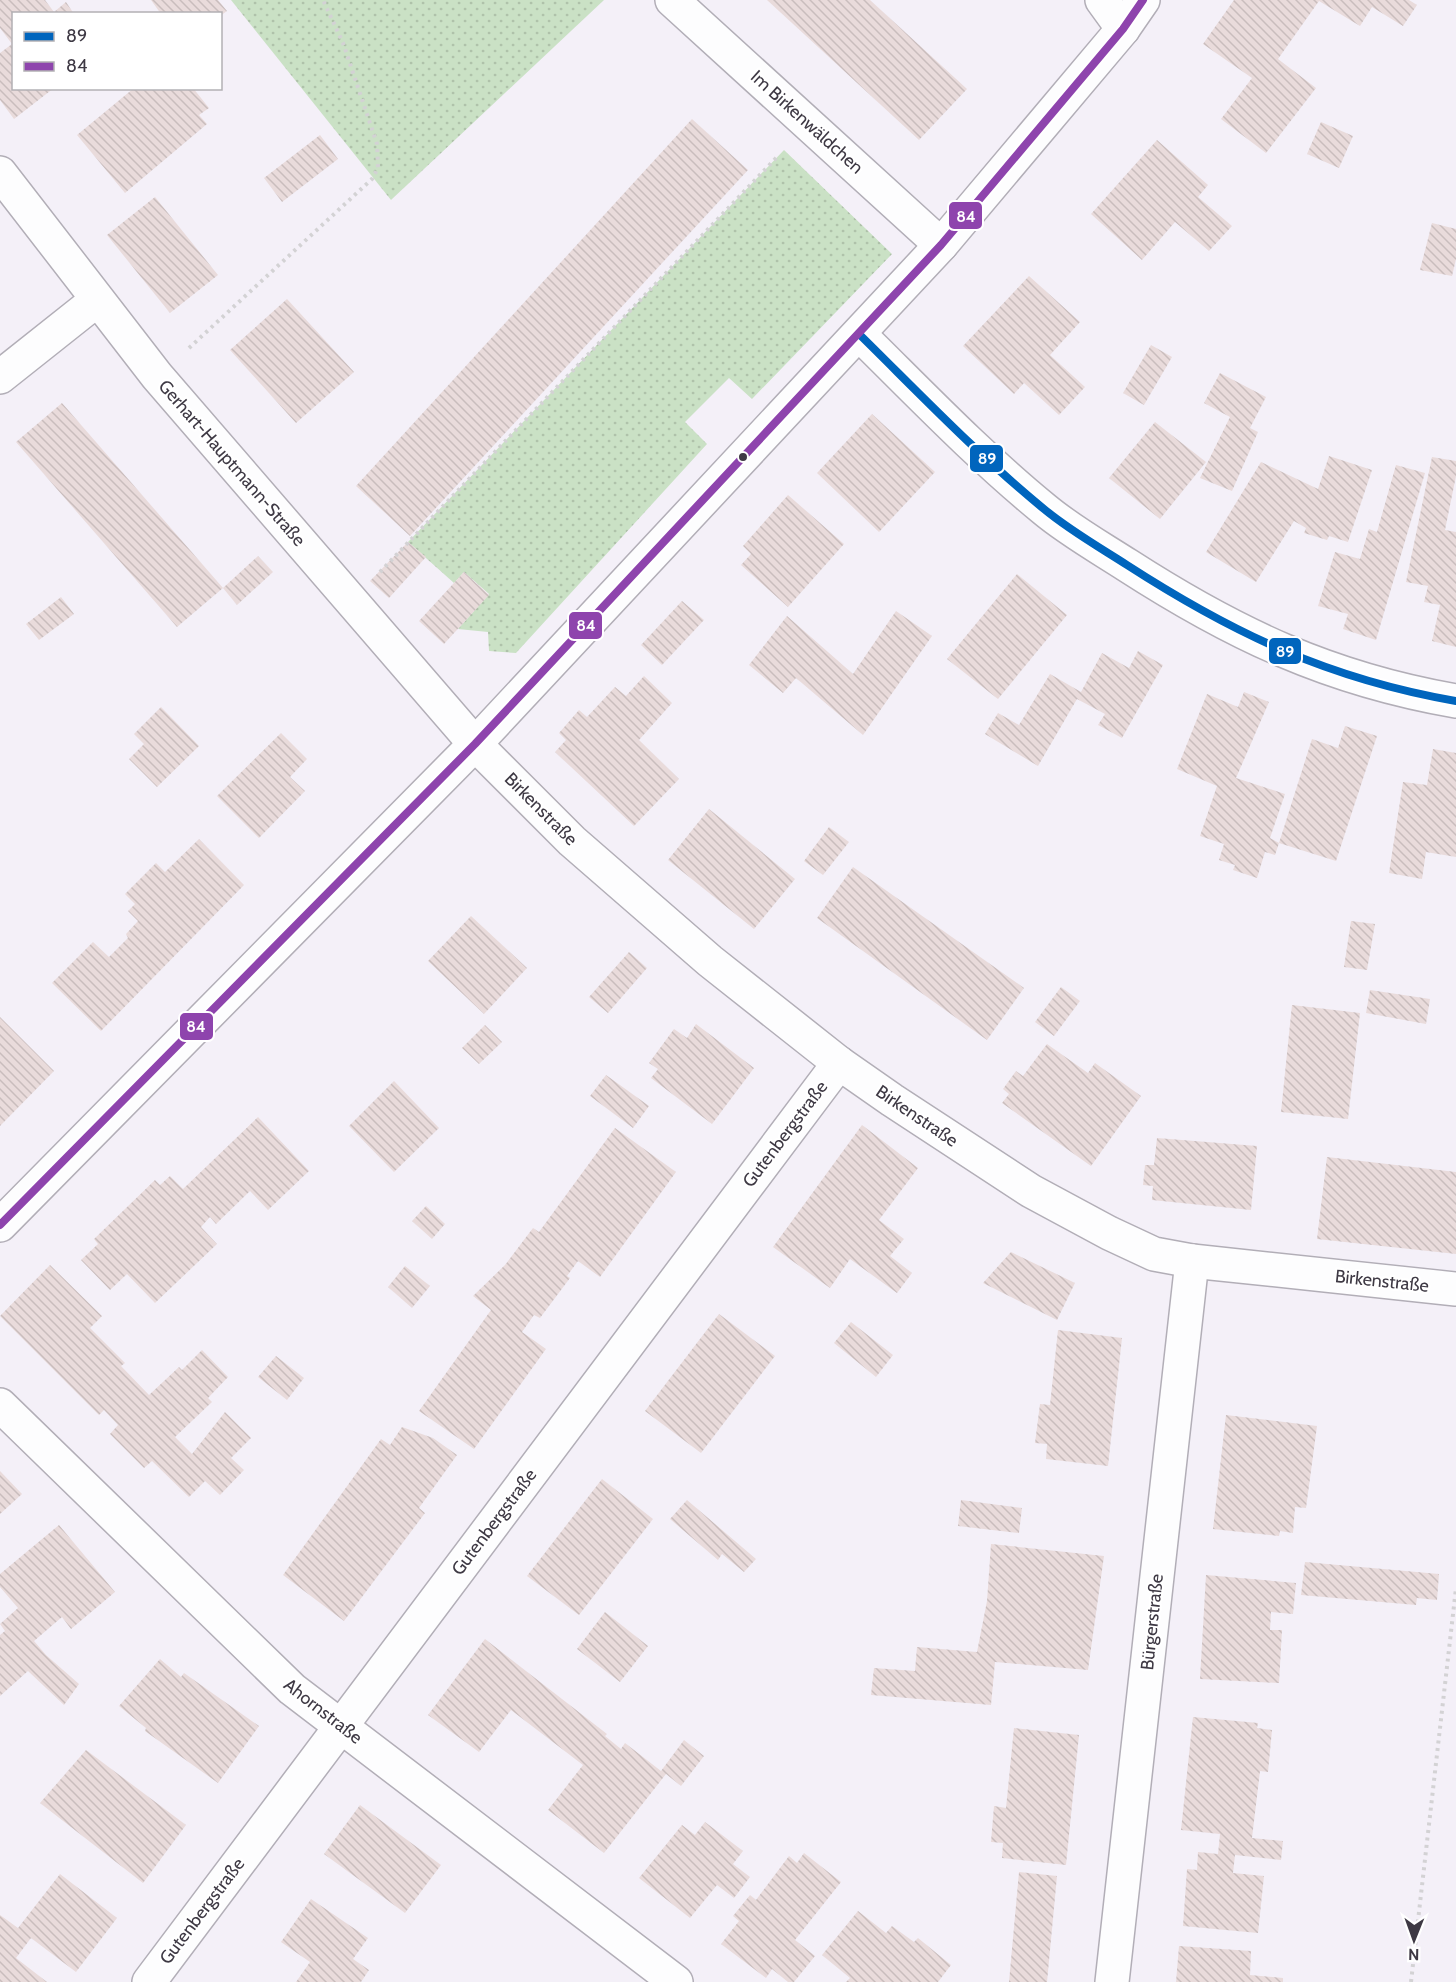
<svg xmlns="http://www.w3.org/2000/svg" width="1456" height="1982" font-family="Cabin,sans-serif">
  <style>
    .park { fill: url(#park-dots) }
    .building { fill: url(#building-back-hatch) }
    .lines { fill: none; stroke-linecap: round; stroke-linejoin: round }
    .minor-casing { stroke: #b2aeb7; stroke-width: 36 }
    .path { stroke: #d3d2d4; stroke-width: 4; stroke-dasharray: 3 4.5; stroke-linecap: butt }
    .minor { stroke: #fdfdfe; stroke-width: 33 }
    .bus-1-casing { stroke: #fff; stroke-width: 12 }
    .bus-2-casing { stroke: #fff; stroke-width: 12 }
    .bus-1 { stroke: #0065bd; stroke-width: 8 }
    .bus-2 { stroke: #8e44ad; stroke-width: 8 }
    .bus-dot { fill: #3e3944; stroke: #fff; stroke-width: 2 }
    .labels { text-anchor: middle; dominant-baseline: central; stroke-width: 4.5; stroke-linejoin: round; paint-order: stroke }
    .street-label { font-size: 18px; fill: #3e3944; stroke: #fff }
    .line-badge { stroke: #fff; stroke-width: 2 }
    .badge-label { font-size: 16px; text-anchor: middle; font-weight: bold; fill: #fff }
  </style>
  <defs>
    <pattern id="park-dots" width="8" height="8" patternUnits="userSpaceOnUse" patternTransform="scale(1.5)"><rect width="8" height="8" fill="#cae1c5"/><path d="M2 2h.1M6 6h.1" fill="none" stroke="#afc2aa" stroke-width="1.8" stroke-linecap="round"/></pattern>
    <pattern id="building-back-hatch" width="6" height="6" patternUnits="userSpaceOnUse" patternTransform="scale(1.5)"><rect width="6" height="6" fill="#e9dbdb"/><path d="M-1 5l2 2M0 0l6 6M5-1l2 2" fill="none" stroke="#c9bdbd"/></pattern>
  </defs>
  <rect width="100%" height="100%" fill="#f4f0f8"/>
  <g class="park">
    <polygon points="231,0 604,0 391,200"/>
    <polygon points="784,150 892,254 752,399 729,378 685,422 707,444 516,653 489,651 488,632 458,629 489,594 464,572 454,583 408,542"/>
  </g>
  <g class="building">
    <polygon points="0,0 45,0 54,12 66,2 74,14 14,14 14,88 54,88 14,119 0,100 0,53 12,44 0,28"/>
    <polygon points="151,0 218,0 227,11 220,16 220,14 161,14"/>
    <polygon points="767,0 870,0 967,89 919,140"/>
    <polygon points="1234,0 1409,0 1417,5 1403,26 1372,7 1360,26 1319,1 1278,59 1316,88 1266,153 1221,119 1252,78 1203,44"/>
    <polygon points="134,88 193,88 209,108 199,115 207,124 125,193 77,135"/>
    <polygon points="692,119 748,170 410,536 356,486"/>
    <polygon points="1321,122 1353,136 1339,168 1307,154"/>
    <polygon points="320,135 338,159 282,202 264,178"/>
    <polygon points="1157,140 1208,185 1198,197 1232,226 1209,251 1175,222 1142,260 1091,214"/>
    <polygon points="155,197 218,275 170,313 107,235"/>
    <polygon points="1432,223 1456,229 1456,259 1452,276 1420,270"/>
    <polygon points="1029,276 1080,322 1050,355 1085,387 1059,415 1024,383 1014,394 963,346"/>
    <polygon points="287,299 354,372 296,423 230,350"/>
    <polygon points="1151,345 1172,357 1144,405 1123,393"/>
    <polygon points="1220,373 1266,397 1250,428 1258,432 1232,491 1200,478 1230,417 1204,403"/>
    <polygon points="62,403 223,588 177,627 16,442"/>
    <polygon points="872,414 935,472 879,532 817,473"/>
    <polygon points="1155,422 1206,462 1160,519 1109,478"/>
    <polygon points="1329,456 1372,470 1348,542 1329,536 1327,540 1304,533 1306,528 1294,521 1256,582 1206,552 1261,462 1318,489"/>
    <polygon points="1432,457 1456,461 1456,476 1445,530 1456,532 1456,647 1432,641 1440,605 1424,602 1428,586 1406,582"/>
    <polygon points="1396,465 1425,473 1376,640 1343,629 1348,614 1318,606 1335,552 1360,559 1369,529 1377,532"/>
    <polygon points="788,495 844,544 788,607 741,565 751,554 743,546"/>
    <polygon points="408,542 426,557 389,598 370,581"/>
    <polygon points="258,556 273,572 237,605 223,588"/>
    <polygon points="464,572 489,595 444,644 419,621"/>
    <polygon points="1017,574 1067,615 998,699 947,659"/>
    <polygon points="61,597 74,614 39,640 26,624"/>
    <polygon points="682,601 704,620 662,665 641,645"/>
    <polygon points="896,611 932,636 863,735 796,678 783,693 749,665 787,616 853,674"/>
    <polygon points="1138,651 1163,665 1122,738 1098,725 1105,714 1077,699 1038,766 985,734 998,713 1019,725 1050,674 1081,692 1102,653 1129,668"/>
    <polygon points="644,676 672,703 639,740 679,779 634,826 555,752 566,740 559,733 579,710 587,717 615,687 626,696"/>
    <polygon points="1244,692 1269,702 1236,778 1285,794 1270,838 1279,843 1312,739 1338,748 1345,726 1377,736 1336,861 1279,843 1275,855 1265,852 1257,878 1233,870 1235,865 1219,860 1224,844 1200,836 1217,786 1177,769 1207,694 1238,707"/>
    <polygon points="161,707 199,746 157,787 129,759 144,744 134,734"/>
    <polygon points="281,733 307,759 290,777 305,791 259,838 217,796"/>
    <polygon points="1433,749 1456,753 1456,857 1426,852 1422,879 1389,873 1403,782 1427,785"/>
    <polygon points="709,809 795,879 754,929 668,860"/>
    <polygon points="829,827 849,842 823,875 804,861"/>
    <polygon points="199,839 244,885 101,1031 52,983 93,942 109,957 128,938 126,934 138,921 128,911 135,904 125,894 156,863 165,872"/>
    <polygon points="853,867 1024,988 987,1040 817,918"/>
    <polygon points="471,916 527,968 484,1014 428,961"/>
    <polygon points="1351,921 1375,924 1367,970 1344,967"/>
    <polygon points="629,952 647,968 608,1013 589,997"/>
    <polygon points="1061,987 1080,1001 1054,1036 1035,1022"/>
    <polygon points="1370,990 1430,999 1426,1024 1366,1013"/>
    <polygon points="1292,1005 1360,1013 1348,1119 1281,1112"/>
    <polygon points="0,1017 54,1071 0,1126"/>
    <polygon points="696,1024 754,1068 712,1124 651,1078 658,1069 649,1063 674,1029 687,1038"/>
    <polygon points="485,1025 502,1042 479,1064 462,1048"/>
    <polygon points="1047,1044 1088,1073 1095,1063 1141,1096 1091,1166 1002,1103 1009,1094 1003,1089 1016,1071 1023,1076"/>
    <polygon points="606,1075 649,1106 633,1128 590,1096"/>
    <polygon points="394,1081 439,1128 394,1172 349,1126"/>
    <polygon points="258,1117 309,1171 268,1210 250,1191 216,1224 210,1217 201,1227 217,1244 155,1303 127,1274 110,1290 81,1260 98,1244 94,1239 155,1180 160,1185 170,1176 183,1189"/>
    <polygon points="862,1125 918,1168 879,1220 904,1239 890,1256 912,1273 897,1293 850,1259 830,1288 773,1247"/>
    <polygon points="615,1128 676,1172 600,1277 578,1261 567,1276 570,1278 540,1318 534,1315 522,1332 546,1349 474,1449 419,1411 491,1310 473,1296 505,1265 533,1228 539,1232"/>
    <polygon points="1157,1138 1257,1146 1251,1210 1152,1200 1153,1186 1143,1185 1145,1165 1154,1165"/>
    <polygon points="1327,1157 1456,1172 1456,1254 1317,1239"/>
    <polygon points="426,1206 445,1224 432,1239 412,1221"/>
    <polygon points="1011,1252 1075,1283 1057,1320 983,1283"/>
    <polygon points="50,1265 102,1316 90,1328 125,1363 121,1366 149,1395 179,1367 182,1370 202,1350 228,1377 208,1398 212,1402 175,1437 192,1454 225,1412 251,1438 231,1458 244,1470 220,1495 205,1481 189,1497 152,1461 144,1468 110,1434 118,1425 104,1410 99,1415 0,1316"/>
    <polygon points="405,1266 430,1286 412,1308 388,1287"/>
    <polygon points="719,1314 775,1356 701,1453 645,1411"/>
    <polygon points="851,1322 893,1355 876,1377 834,1343"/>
    <polygon points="1058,1330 1122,1338 1108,1466 1046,1459 1047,1444 1035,1443 1040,1404 1050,1405"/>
    <polygon points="276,1356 304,1378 287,1400 258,1377"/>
    <polygon points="1226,1415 1317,1426 1306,1508 1295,1507 1293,1533 1280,1531 1279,1536 1213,1529"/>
    <polygon points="402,1427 433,1438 457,1455 419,1508 425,1513 344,1621 283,1575 381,1439 390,1445"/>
    <polygon points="0,1471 22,1494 0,1514"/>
    <polygon points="602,1479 653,1519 579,1615 527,1576"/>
    <polygon points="687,1500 756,1559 744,1572 722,1554 718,1560 670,1519"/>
    <polygon points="961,1500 1022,1508 1019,1533 958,1526"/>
    <polygon points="59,1525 115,1592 71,1629 62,1617 34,1641 46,1655 79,1684 64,1705 28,1671 0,1696 0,1635 5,1631 0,1624 18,1608 0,1587 0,1574"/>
    <polygon points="991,1544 1104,1556 1088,1670 995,1662 991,1705 871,1695 874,1668 915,1671 917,1647 977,1652 987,1601"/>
    <polygon points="1305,1562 1439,1574 1437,1600 1417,1598 1416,1605 1301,1595"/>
    <polygon points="1206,1575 1296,1583 1293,1614 1271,1612 1270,1630 1282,1630 1279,1683 1200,1679"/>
    <polygon points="605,1612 648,1646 620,1682 577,1649"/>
    <polygon points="485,1639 607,1734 605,1736 621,1749 625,1743 661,1771 684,1740 704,1756 681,1786 666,1774 604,1853 548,1810 583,1765 511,1710 479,1752 428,1715"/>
    <polygon points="160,1659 181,1677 184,1673 259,1726 218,1783 145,1731 146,1728 119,1706"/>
    <polygon points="1193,1717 1258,1723 1257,1728 1272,1730 1268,1772 1260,1771 1252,1838 1283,1841 1281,1860 1235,1855 1233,1873 1264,1876 1258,1933 1183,1926 1187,1869 1197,1870 1198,1852 1218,1854 1220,1834 1181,1830"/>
    <polygon points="1014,1728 1079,1735 1066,1865 1002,1858 1003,1843 991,1842 994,1806 1006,1808"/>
    <polygon points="86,1750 186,1825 143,1883 40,1803"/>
    <polygon points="360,1805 441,1865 405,1913 324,1854"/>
    <polygon points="705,1822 743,1851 733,1864 750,1877 734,1898 717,1885 690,1918 639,1878 682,1825 695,1835"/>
    <polygon points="804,1853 841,1882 795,1940 815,1956 794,1982 788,1982 772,1969 766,1978 721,1944 739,1921 733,1916 750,1895 756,1900 789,1856 797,1863"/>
    <polygon points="1019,1872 1057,1876 1047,1982 1009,1982"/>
    <polygon points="60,1874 117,1918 76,1972 31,1938 16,1958 47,1982 0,1982 0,1915 18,1928"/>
    <polygon points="311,1899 368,1938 353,1959 369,1970 361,1982 296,1982 310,1962 281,1942"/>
    <polygon points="858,1911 886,1933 892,1926 914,1942 918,1938 951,1965 938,1982 846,1982 850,1978 822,1955"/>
    <polygon points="1179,1946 1251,1951 1250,1975 1283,1978 1283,1982 1176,1982"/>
  </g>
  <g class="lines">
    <g class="minor-casing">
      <g id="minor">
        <polyline points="672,0 941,245"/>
        <polyline points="1102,0 1123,29"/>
        <polyline points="0,173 157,376 475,744 572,841 710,961 839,1063 892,1100 1031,1191 1109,1233 1154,1254 1192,1261 1456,1289"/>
        <path d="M859,334C919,393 978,455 1044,509C1069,530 1099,547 1127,565C1234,634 1329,679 1456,701"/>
        <polyline points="0,377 97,300"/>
        <polyline points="0,1225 475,744 941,245 1123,29 1143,0"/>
        <polyline points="0,1405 292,1689 676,1982"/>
        <polyline points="149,1982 839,1063"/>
        <polyline points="1112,1982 1192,1261"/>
      </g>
    </g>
    <g class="path">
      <polyline points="189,348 372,179 378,168 377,144 343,43 323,0"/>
      <polyline points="380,572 779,155"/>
      <polyline points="1411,1982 1456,1588"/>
    </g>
    <use href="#minor" class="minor"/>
    <g class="bus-1-casing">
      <path id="bus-1" d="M859,334C919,393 978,455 1044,509C1069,530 1099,547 1127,565C1234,634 1329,679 1456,701"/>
    </g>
    <g class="bus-2-casing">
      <polyline id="bus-2" points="0,1225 475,744 941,245 1123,29 1143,0"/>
    </g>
    <use href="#bus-1" class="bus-1"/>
    <use href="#bus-2" class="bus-2"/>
  </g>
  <circle class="bus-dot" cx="743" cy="457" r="5"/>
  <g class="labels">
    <g class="street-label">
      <text transform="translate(807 122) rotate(42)">Im Birkenwäldchen</text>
      <text transform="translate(232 463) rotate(49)">Gerhart-Hauptmann-Straße</text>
      <text transform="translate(541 809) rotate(45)">Birkenstraße</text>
      <text transform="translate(917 1116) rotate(34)">Birkenstraße</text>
      <text transform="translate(785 1134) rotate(-53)">Gutenbergstraße</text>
      <text transform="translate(1382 1281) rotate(6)">Birkenstraße</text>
      <text transform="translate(494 1522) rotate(-53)">Gutenbergstraße</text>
      <text transform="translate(1152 1622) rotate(-84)">Bürgerstraße</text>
      <text transform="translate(323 1711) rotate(38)">Ahornstraße</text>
      <text transform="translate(202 1911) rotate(-53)">Gutenbergstraße</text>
    </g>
  </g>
  <g class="line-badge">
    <rect x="948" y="201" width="35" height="29" rx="6" fill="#8e44ad"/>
    <rect x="969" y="444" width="35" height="29" rx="6" fill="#0065bd"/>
    <rect x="568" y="611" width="35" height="29" rx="6" fill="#8e44ad"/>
    <rect x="1268" y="637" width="34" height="28" rx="6" fill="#0065bd"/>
    <rect x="179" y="1012" width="35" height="29" rx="6" fill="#8e44ad"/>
  </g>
  <g class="badge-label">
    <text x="966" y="222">84</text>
    <text x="987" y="464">89</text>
    <text x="586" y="631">84</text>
    <text x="1285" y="657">89</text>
    <text x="196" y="1032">84</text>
  </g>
  <rect x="12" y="12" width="210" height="78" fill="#ffffff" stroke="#b2b0b4" stroke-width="1.5"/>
  <rect x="24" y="32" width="30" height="9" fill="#0065bd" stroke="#b2b0b4" stroke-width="1.5"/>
  <text x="66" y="42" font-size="18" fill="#3e3944">89</text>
  <rect x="24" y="62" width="30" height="9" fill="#8e44ad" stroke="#b2b0b4" stroke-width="1.5"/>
  <text x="66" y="72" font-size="18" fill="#3e3944">84</text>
  <g transform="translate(1414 1940) rotate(181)" stroke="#ffffff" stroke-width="4.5" paint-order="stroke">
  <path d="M0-4.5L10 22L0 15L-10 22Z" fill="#3e3944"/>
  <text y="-9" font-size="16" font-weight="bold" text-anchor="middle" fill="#3e3944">N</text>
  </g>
</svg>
